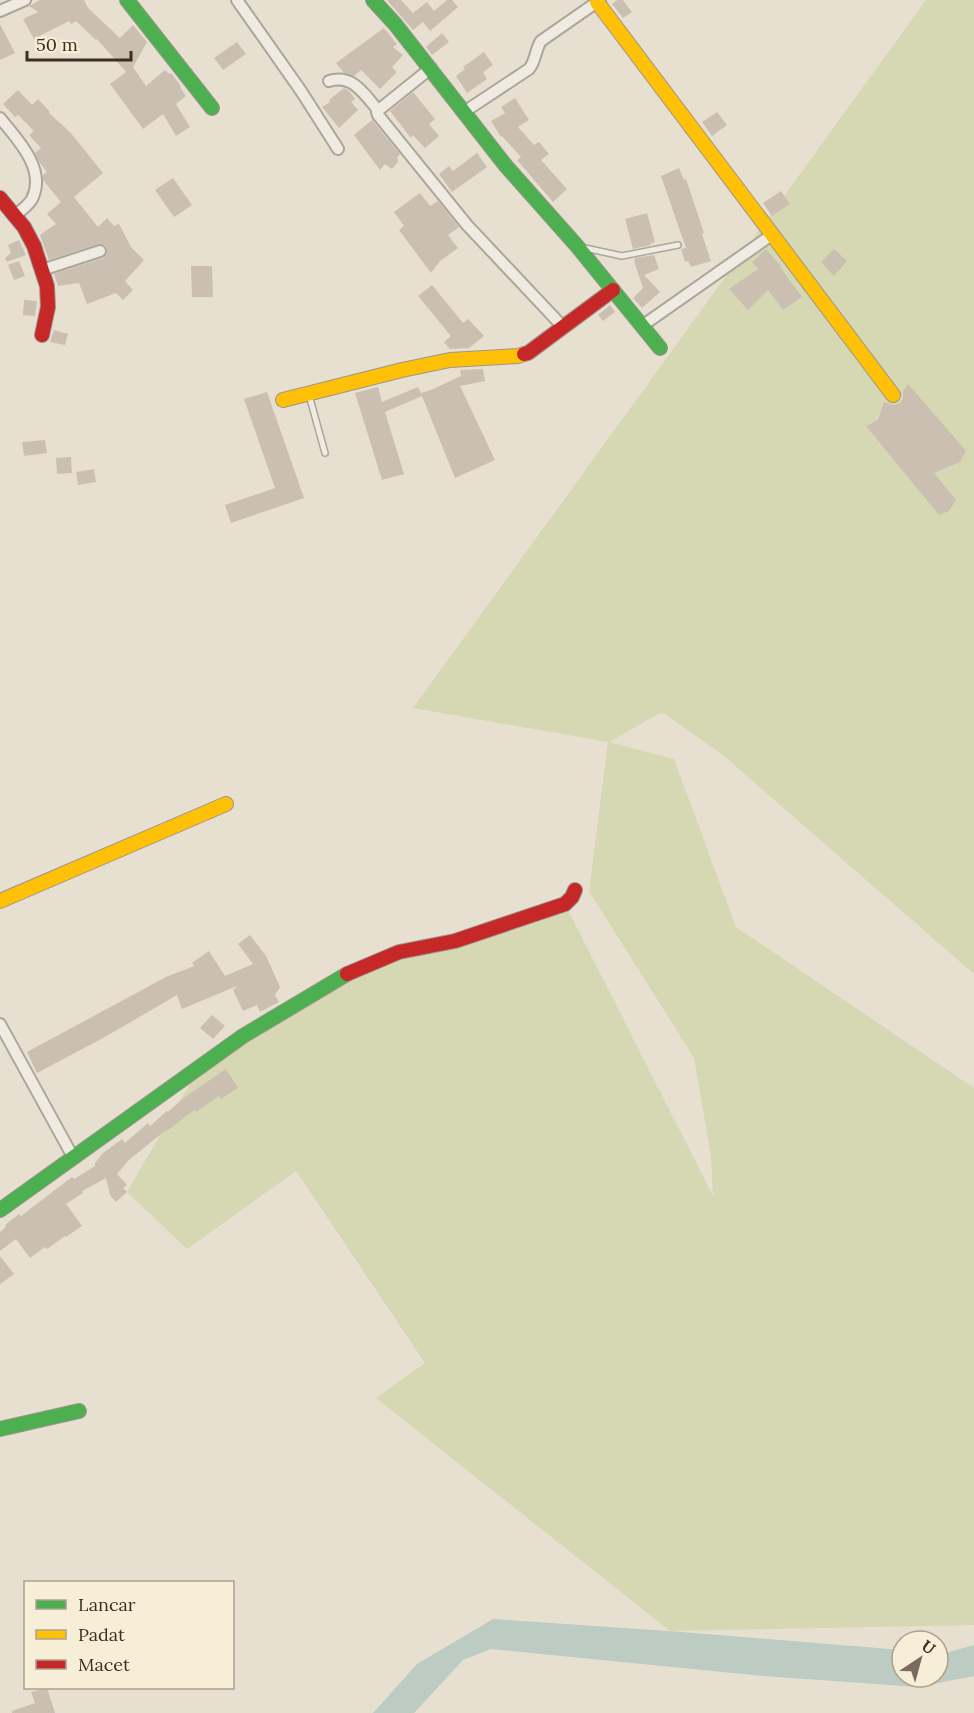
<svg xmlns="http://www.w3.org/2000/svg" width="974" height="1713" font-family="Lora,serif">
  <style>
    .green { fill: #d6d7b3 }
    .water { fill: #bcccc2 }
    .building { fill: #cbbfb2 }
    .lines { fill: none; stroke-linecap: round; stroke-linejoin: round }
    .lane-casing { stroke: #ada599; stroke-width: 8 }
    .street-casing { stroke: #ada599; stroke-width: 14 }
    .fast-casing { stroke: #9c958a; stroke-width: 16 }
    .slow-casing { stroke: #9c958a; stroke-width: 16 }
    .jam-casing { stroke: #9c958a; stroke-width: 16 }
    .lane { stroke: #efebe3; stroke-width: 5 }
    .street { stroke: #efebe3; stroke-width: 10 }
    .fast { stroke: #4caf50; stroke-width: 14 }
    .slow { stroke: #ffc107; stroke-width: 14 }
    .jam { stroke: #c62828; stroke-width: 14 }
  </style>
  <rect width="100%" height="100%" fill="#e7e0d1"/>
  <polygon class="green" points="926,0 974,0 974,974 724,756 662,712 609,742 674,759 736,927 974,1088 974,1625 670,1631 376,1398 425,1363 296,1171 187,1249 127,1192 200,1066 372,962 565,904 713,1196 711,1156 694,1058 589,891 608,742 413,708"/>
  <polygon class="water" points="493,1619 682,1632 902,1650 902,1677 938,1677 938,1651 949,1652 974,1645 974,1676 918,1687 763,1676 491,1649 463,1660 414,1713 373,1713 417,1664"/>
  <g class="building">
    <polygon points="40,0 84,0 88,8 120,38 133,25 147,42 133,67 146,86 165,70 169,74 171,73 181,86 180,87 186,96 176,104 190,127 176,136 163,114 143,129 110,84 126,72 97,39 96,40 76,21 71,24 69,21 34,39 23,19 38,12 29,6"/>
    <polygon points="387,0 401,0 413,13 427,2 434,11 447,0 452,0 458,7 430,31 423,22 413,30"/>
    <polygon points="617,0 623,0 632,12 623,18 612,4"/>
    <polygon points="0,24 15,53 0,60"/>
    <polygon points="384,28 397,44 393,47 403,55 392,67 397,72 380,89 361,70 354,76 344,73 336,63"/>
    <polygon points="442,33 449,42 432,55 426,47"/>
    <polygon points="237,42 246,54 223,70 214,58"/>
    <polygon points="484,52 493,65 483,72 487,79 467,93 456,76 465,69 463,67"/>
    <polygon points="344,88 349,91 355,99 351,102 358,110 339,128 322,107 330,102 329,100"/>
    <polygon points="18,90 32,105 38,99 50,112 49,113 70,132 103,173 74,197 98,227 107,218 114,226 119,224 131,247 144,260 125,281 133,290 123,300 116,293 87,304 79,283 58,286 54,274 103,258 107,253 107,249 105,245 98,244 49,260 40,235 56,224 47,214 61,202 43,180 43,175 47,172 40,163 35,153 41,148 29,135 34,131 18,115 15,117 3,104"/>
    <polygon points="413,92 435,119 429,124 439,136 425,148 413,135 411,138 390,111"/>
    <polygon points="515,98 529,120 518,127 534,145 539,142 549,154 541,160 567,189 553,202 517,160 521,157 502,136 501,137 491,121 505,113 501,107"/>
    <polygon points="717,112 727,125 712,136 702,122"/>
    <polygon points="372,120 400,154 397,157 398,162 392,169 385,164 380,170 354,135"/>
    <polygon points="477,153 487,167 452,192 439,174 449,166 453,171"/>
    <polygon points="679,168 684,180 686,179 704,233 702,234 711,261 691,267 688,261 685,262 681,249 686,248 661,176"/>
    <polygon points="173,178 192,205 174,217 155,190"/>
    <polygon points="781,191 790,204 772,216 763,203"/>
    <polygon points="420,193 430,206 438,201 459,227 448,235 458,248 440,261 431,273 399,230 404,226 394,212"/>
    <polygon points="647,213 655,242 650,244 651,245 633,249 625,219"/>
    <polygon points="19,240 26,255 7,262 5,258 11,253 8,245"/>
    <polygon points="766,249 781,266 780,267 802,297 783,310 768,290 748,310 729,289 758,269 752,262"/>
    <polygon points="834,249 847,261 834,276 821,262"/>
    <polygon points="654,255 659,269 644,275 660,292 642,308 633,298 643,288 634,261 635,258"/>
    <polygon points="19,261 25,276 14,280 8,265"/>
    <polygon points="191,266 212,266 213,297 192,297"/>
    <polygon points="432,285 463,323 468,319 484,336 469,348 450,349 444,342 451,336 418,296"/>
    <polygon points="24,300 37,301 35,316 23,315"/>
    <polygon points="610,305 615,312 603,321 598,315"/>
    <polygon points="54,330 68,334 65,345 50,342"/>
    <polygon points="483,369 485,381 460,386 495,460 455,478 422,396 385,412 404,474 382,480 355,393 378,387 382,402 418,387 421,393 431,390 461,376 460,370"/>
    <polygon points="908,384 966,451 960,462 934,473 956,500 949,511 939,515 866,426 878,420 884,402 894,405 900,403 903,399 903,392"/>
    <polygon points="267,392 304,498 231,523 225,505 275,488 244,399"/>
    <polygon points="45,440 47,453 24,456 22,442"/>
    <polygon points="71,457 72,473 57,474 56,458"/>
    <polygon points="94,469 96,482 78,485 76,472"/>
    <polygon points="250,935 266,956 280,987 275,995 279,1002 260,1012 257,1005 243,1011 233,990 237,986 182,1009 177,995 105,1037 37,1073 27,1052 166,977 194,966 192,963 209,951 225,976 253,964 238,944"/>
    <polygon points="212,1015 225,1026 213,1039 200,1028"/>
    <polygon points="226,1069 238,1088 221,1099 219,1096 196,1112 194,1110 167,1131 166,1130 129,1160 117,1174 127,1185 123,1188 127,1192 116,1202 110,1195 106,1178 82,1191 83,1193 66,1204 82,1226 66,1237 65,1236 47,1249 45,1247 30,1258 16,1239 0,1251 0,1232 6,1227 5,1225 19,1214 21,1216 72,1177 74,1179 95,1166 95,1163 103,1153 122,1139 125,1143 148,1123 150,1126 167,1111 168,1112 185,1097"/>
    <polygon points="0,1256 14,1274 0,1284"/>
    <polygon points="47,1688 55,1713 12,1713 12,1711 35,1703 31,1692"/>
  </g>
  <g class="lines">
    <g class="lane-casing">
      <g id="lane">
        <polyline points="585,248 622,256 678,245"/>
        <polyline points="309,395 325,453"/>
      </g>
    </g>
    <g class="street-casing">
      <g id="street">
        <polyline points="237,0 301,91 338,149"/>
        <polyline points="0,11 25,0"/>
        <polyline points="431,68 380,109 377,112 378,115 467,225 563,327"/>
        <path d="M329,81C353,74 364,94 378,110"/>
        <path d="M464,112L529,69C536,61 535,50 541,41L600,0"/>
        <path d="M0,118C17,139 47,169 32,199C29,205 20,211 15,216"/>
        <polyline points="42,270 100,251"/>
        <polyline points="642,326 773,234"/>
        <polyline points="0,1024 73,1157"/>
      </g>
    </g>
    <g class="fast-casing">
      <g id="fast">
        <polyline points="127,0 212,108"/>
        <polyline points="373,0 395,24 506,166 577,246 660,348"/>
        <polyline points="0,1210 243,1036 347,974"/>
        <polyline points="0,1429 79,1411"/>
      </g>
    </g>
    <g class="slow-casing">
      <g id="slow">
        <polyline points="597,2 893,395"/>
        <polyline points="283,400 402,370 450,360 518,356 524,354"/>
        <polyline points="0,901 226,804"/>
      </g>
    </g>
    <g class="jam-casing">
      <g id="jam">
        <polyline points="0,198 24,227 34,246 47,286 48,307 42,335"/>
        <polyline points="524,354 528,353 613,290"/>
        <polyline points="347,974 399,952 455,941 565,904 572,897 575,890"/>
      </g>
    </g>
    <use href="#lane" class="lane"/>
    <use href="#street" class="street"/>
    <use href="#fast" class="fast"/>
    <use href="#slow" class="slow"/>
    <use href="#jam" class="jam"/>
  </g>
  <rect x="24" y="1581" width="210" height="108" fill="#f7eed8" stroke="#ada18e" stroke-width="1.5"/>
  <rect x="36" y="1600" width="30" height="9" fill="#4caf50" stroke="#ada18e" stroke-width="1.5"/>
  <text x="78" y="1611" font-size="18" fill="#3d2e20">Lancar</text>
  <rect x="36" y="1630" width="30" height="9" fill="#ffc107" stroke="#ada18e" stroke-width="1.5"/>
  <text x="78" y="1641" font-size="18" fill="#3d2e20">Padat</text>
  <rect x="36" y="1660" width="30" height="9" fill="#c62828" stroke="#ada18e" stroke-width="1.5"/>
  <text x="78" y="1671" font-size="18" fill="#3d2e20">Macet</text>
  <g transform="translate(920 1659) rotate(36)"><circle r="28" fill="#f7eed8" stroke="#ada18e" stroke-width="1.5"/>
  <path d="M0-4.5L10 22L0 15L-10 22Z" fill="#786c5e"/>
  <text y="-9" font-size="16" font-weight="bold" text-anchor="middle" fill="#3d2e20">U</text>
  </g>
  <path d="M27 51v9h104v-9" fill="none" stroke="#3d2e20" stroke-width="3"/>
  <text x="36" y="51" font-size="18" fill="#3d2e20" stroke="#f7eed8" stroke-width="4.5" paint-order="stroke">50 m</text>
</svg>
